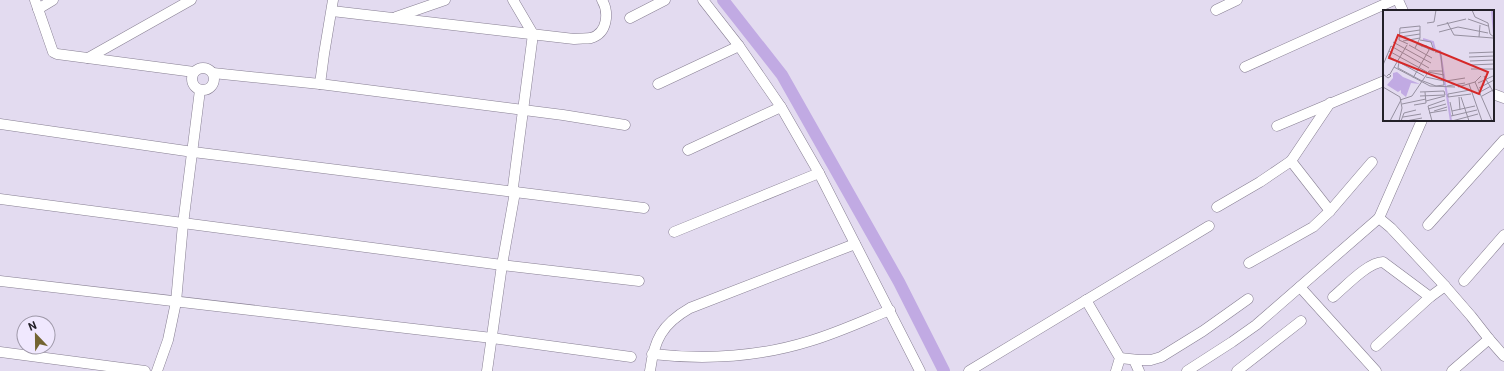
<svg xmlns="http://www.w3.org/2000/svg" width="1504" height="371" font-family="Roboto,sans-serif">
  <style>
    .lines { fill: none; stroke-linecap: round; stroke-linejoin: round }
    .canal { stroke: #c1aae3; stroke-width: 12 }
    .street-casing { stroke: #877f92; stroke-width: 11 }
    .street { stroke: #fff; stroke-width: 10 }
    .inset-river { fill: none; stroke: #c1aae3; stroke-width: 2 }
    .inset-road { fill: none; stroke: #9690a0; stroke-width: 1 }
    .view { fill: #d62828; fill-opacity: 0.15; stroke: #d62828; stroke-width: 2 }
    .inset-edge { fill: none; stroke: #232028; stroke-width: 2 }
  </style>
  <rect width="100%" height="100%" fill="#e3dbf0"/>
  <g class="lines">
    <polyline class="canal" points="723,0 782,75 899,282 944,371"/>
    <g class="street-casing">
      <g id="street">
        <polyline points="35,0 53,52 57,54 194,72"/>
        <polyline points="703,0 739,46 781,107 819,173 920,371"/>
        <polyline points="1398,0 1403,11"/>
        <polyline points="38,9 53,0"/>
        <polyline points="1216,10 1237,0"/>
        <path d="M332,11L574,39C580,38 586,39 591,38C608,33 609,12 602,0"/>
        <polyline points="396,17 445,0"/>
        <polyline points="630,18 665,0"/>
        <polyline points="88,58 191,0"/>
        <polyline points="1245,67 1394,0"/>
        <circle cx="203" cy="79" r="11"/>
        <polyline points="213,73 320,84 563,115 625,125"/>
        <polyline points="320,84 324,54 333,0"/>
        <polyline points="658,84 739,46"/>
        <polyline points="1493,94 1504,98"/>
        <polyline points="0,124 193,152 644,208"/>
        <polyline points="1277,126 1384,81"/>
        <polyline points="688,150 781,107"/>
        <polyline points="1291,161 1330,211"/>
        <polyline points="0,199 502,265 639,281"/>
        <polyline points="1217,207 1260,182 1291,161 1330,103"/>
        <polyline points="1379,218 1391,228 1445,286 1471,316 1489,339 1504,356"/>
        <polyline points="1428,225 1504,140"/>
        <polyline points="674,232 819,173"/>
        <polyline points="1249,263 1313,227 1330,211 1372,162"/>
        <polyline points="0,281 492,338 631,357"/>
        <polyline points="1464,281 1504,235"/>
        <polyline points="1300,287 1376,371"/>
        <path d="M1333,297C1345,287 1368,262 1383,262L1430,297"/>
        <polyline points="1086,300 1120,358 1116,371"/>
        <polyline points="1376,346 1430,297 1445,286"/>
        <polyline points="0,352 145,371"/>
        <path d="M652,354C705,360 759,357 810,341C837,333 863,321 890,310"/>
        <polyline points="1120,358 1139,360 1151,360 1161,357 1203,331 1248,299"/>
        <polyline points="1134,360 1139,371"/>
        <polyline points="157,371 168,340 176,302 183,224 200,90"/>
        <polyline points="487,371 502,265 515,192 513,187 533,34 513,0"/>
        <path d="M650,371C654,340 662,324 690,308L855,244"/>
        <polyline points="969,371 1209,226"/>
        <polyline points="1187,371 1232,342 1256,325 1379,218 1422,120"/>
        <polyline points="1237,371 1301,321"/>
        <polyline points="1452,371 1489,339"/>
      </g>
    </g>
    <use href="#street" class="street"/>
  </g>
  <g transform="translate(1383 10)">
    <rect width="111" height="111" fill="#e3dbf0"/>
    <path d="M14,62L20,67L37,74L28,73L23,87L18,83V80L15,82L4,75L10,68V63Z" fill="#c1aae3"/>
    <path class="inset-river" d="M109,0L111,25M40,29L50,32L52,40L57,41L68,111"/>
    <path class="inset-road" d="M89,0L92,7L105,13L107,24L111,27M85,9L105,16M64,12L71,25L110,28M44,13L51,12L53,0M54,16L83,9M56,22L75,17L105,23M17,23L37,20M17,27L37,24M96,27L97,15M20,31L37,28M10,32L48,53M25,34L16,30L17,18L37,16V28L32,38M34,34L51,41L48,32L37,30M26,35L49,48M6,41L44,62M86,43L111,42M5,46L41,66M86,47L111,46M87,51L111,50M16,52L15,58L39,71M0,55L8,36L46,58M87,55L111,54M11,57L47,76L72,77M88,59H111M45,62L61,65M0,64L5,68L8,66L6,64L4,66M7,64L24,35M101,66L111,83M43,67L61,71M30,68L46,40L44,36H38M40,71L53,76L61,75L58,46L57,42H52M63,71L82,68M92,72L109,111M95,73L110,66M86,74L99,111M64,76L82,73M0,77L17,87L19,98L16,111M75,77L92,72L98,66M96,78L111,70M87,80L65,84V87L88,84M37,82L61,81L62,85M97,82L108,76M37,86L62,85M99,86L110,80M76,87L77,100M78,87L86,111M17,90L29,86L46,61H60M43,91L62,86M67,92L70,106M19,94L43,89M31,95L43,93L42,82M45,99L63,94M51,101L64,97M69,101L92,96M46,103L64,100M68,106L94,100M20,107L38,104M7,111L18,90M18,111L21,103L33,100M23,111L39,108M49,111L45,96L62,90M69,111L95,104"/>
    <path class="view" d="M15,25L105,62L96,84L6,48Z"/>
    <rect width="111" height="111" class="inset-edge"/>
  </g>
  <g transform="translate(36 335) rotate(338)"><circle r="19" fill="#f0e8fe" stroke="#9e98a8"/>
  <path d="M0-3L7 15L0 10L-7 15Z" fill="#736431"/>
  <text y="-6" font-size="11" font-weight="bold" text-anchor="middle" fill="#232028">N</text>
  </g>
</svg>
